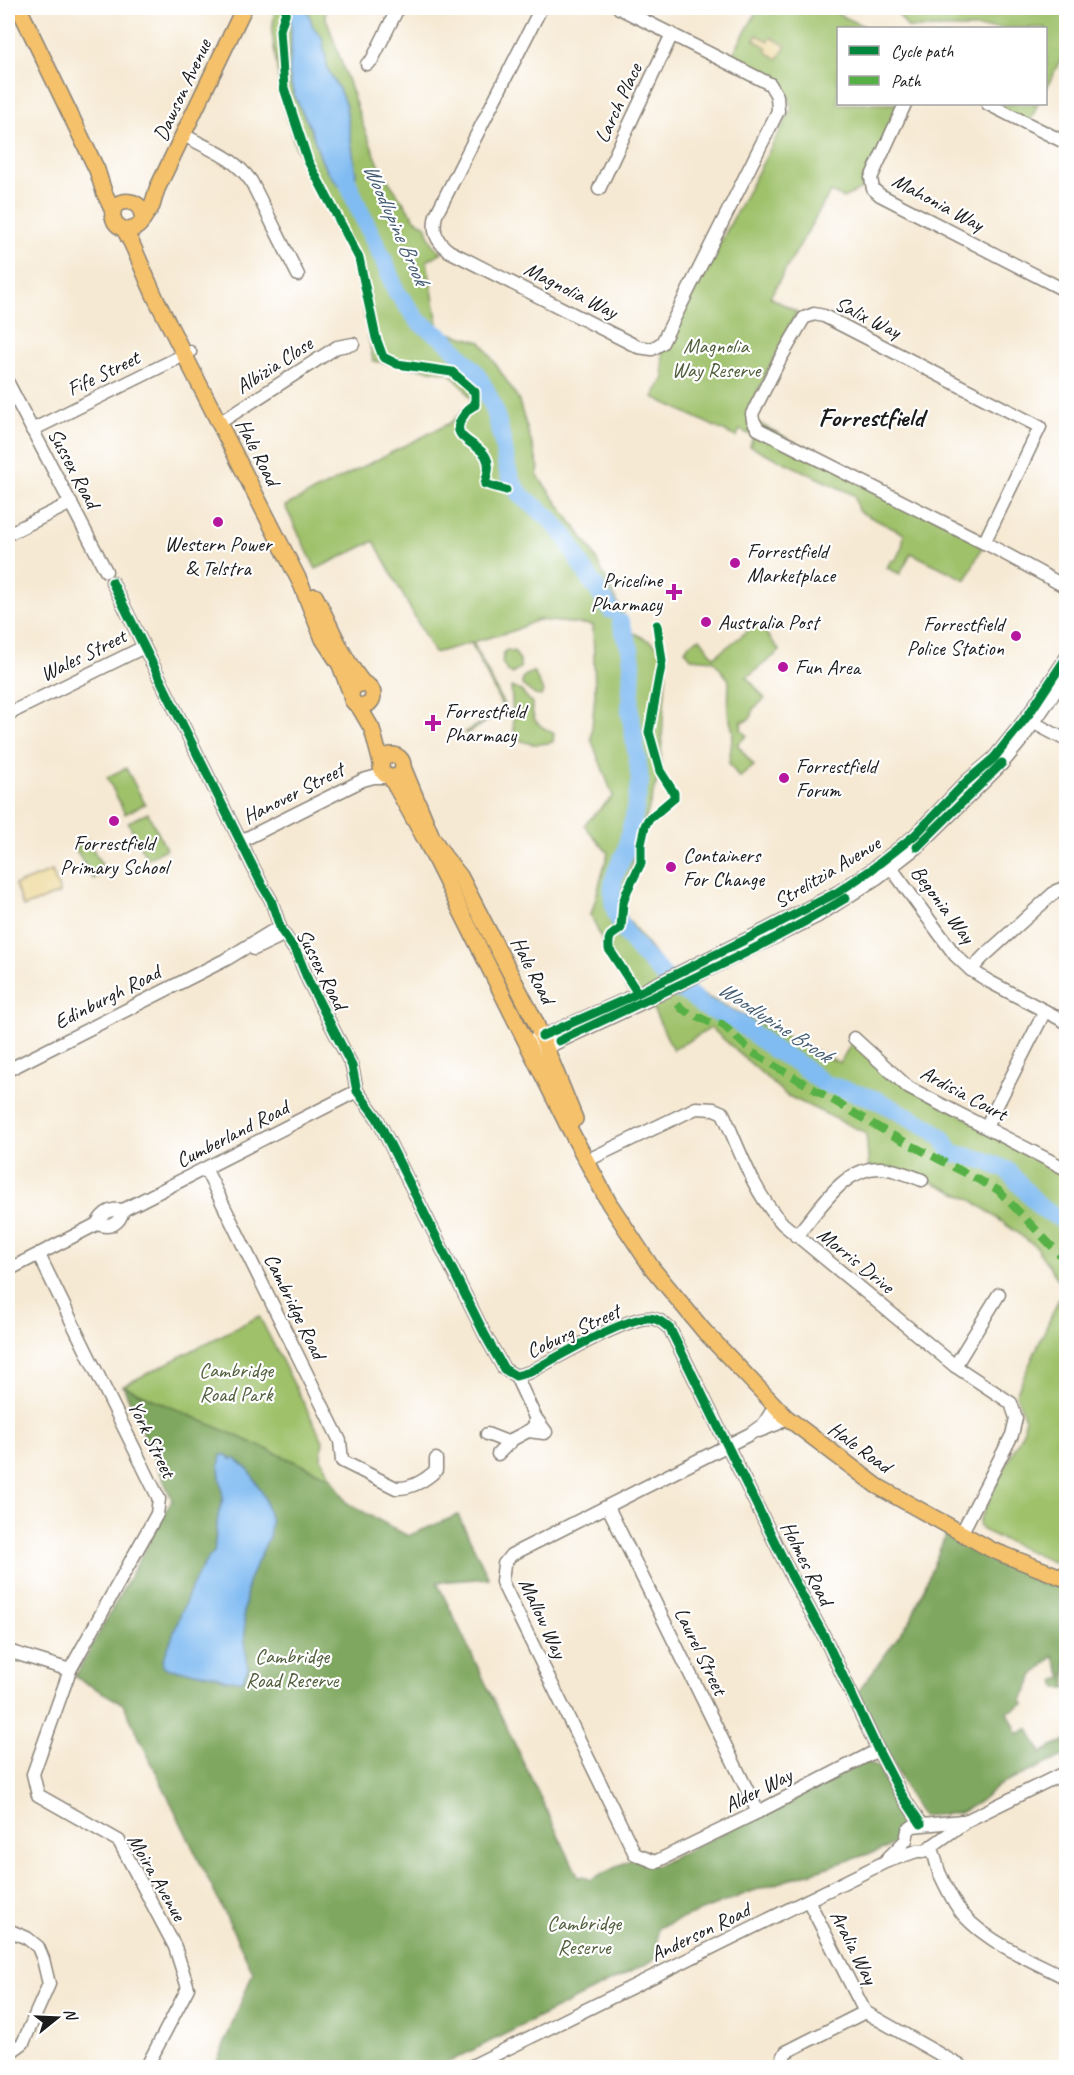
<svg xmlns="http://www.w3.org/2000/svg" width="1074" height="2075" font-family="Caveat,sans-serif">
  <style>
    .green { fill: #9fc16a; stroke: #5e6e43; stroke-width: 1.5 }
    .forest { fill: #7fa75e; stroke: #4e623d; stroke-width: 1.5 }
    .sand { fill: #eeda9e; stroke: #857b5d; stroke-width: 1.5 }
    .water { fill: #80bbf2; stroke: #4e6c87; stroke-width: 1.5 }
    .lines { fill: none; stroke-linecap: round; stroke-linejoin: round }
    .river { stroke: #80bbf2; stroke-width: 18 }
    .minor-casing { stroke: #898278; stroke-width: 15 }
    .major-casing { stroke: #898278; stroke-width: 18 }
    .minor { stroke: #fff; stroke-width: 12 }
    .major { stroke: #f5c16b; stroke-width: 15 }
    .quiet { stroke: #55b145; stroke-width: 8; stroke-dasharray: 15 8; stroke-linecap: butt }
    .cycleway-casing { stroke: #fff; stroke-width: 13 }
    .cycleway { stroke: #00873e; stroke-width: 9 }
    .poi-dot { fill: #b5179e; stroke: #fff; stroke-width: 2 }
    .labels { text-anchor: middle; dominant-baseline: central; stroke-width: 4.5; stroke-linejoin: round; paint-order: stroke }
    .street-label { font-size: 21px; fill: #1c1c1c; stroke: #fff }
    .park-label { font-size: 21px; fill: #505e3b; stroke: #fff }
    .poi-label { font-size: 21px; fill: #1c1c1c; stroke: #fff; text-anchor: start }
    .water-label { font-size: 22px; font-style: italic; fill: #445c72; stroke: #fff }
    .district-label { font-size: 27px; font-weight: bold; fill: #1c1c1c; stroke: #fff }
  </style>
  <rect width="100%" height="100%" fill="#fff"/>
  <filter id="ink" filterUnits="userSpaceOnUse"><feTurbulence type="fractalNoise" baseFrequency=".0167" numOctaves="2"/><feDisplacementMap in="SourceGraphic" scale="12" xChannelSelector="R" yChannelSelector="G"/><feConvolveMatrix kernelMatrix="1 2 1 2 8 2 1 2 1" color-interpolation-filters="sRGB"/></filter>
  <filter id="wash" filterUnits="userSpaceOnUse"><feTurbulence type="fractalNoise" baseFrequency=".008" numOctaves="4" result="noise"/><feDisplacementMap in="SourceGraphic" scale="24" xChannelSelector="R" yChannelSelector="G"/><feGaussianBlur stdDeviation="1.35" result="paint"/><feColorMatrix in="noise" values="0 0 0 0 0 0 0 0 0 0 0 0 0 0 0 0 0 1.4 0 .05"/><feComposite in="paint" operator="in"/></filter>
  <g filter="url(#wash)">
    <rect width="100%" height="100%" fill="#f6e9d3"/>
    <g class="green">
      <path d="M275,8H327L325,15L364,128L382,172L415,219L427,227C429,238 432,246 442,252L427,261L439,330L481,342L518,398L539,468L537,475L591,549L632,632L659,646L667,656L660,771L619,908L669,973L699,993L840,1063L854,1038L909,1088L1066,1169V1548L1059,1565L982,1530L979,1525L980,1519L1024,1429L1025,1419L1016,1394L1064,1288L1035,1246L972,1200L932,1182L869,1170L866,1133L786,1095L711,1028L673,1050L649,1000L628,991L607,952L591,915L608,853L584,825L613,796L591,739L595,694L593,625L537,620L513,631L473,642L505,707L500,714L466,734L465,732L497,714L502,706L471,643L434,653L374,541L316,569L285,506L450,423L467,407L475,405L464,388L449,373L373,361L355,263L295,146L281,96L272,33Z"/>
      <polygon points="759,8 826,8 867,28 838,28 838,104 904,104 860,190 843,198 831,192 829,194 770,297 797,312 748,411 753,420 984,543 966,580 911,553 900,574 887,568 891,560 895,561 902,547 904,534 858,511 854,495 750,446 753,436 740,430 736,437 653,397 664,378 662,352 792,108 784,85 731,57"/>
      <polygon points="894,8 1066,8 1066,48 1046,89 1046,28 908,28"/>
      <polygon points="981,104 1038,104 1028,126"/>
      <polygon points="758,623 780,651 747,677 765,699 753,709 752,716 746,721 742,721 741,729 747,736 737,744 754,766 739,778 729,763 733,732 728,713 729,680 713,660 691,658 685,650 689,644 700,638 714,657"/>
      <polygon points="507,650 515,652 520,661 520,668 512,674 507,671 502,662 504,652"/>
      <polygon points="532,672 534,672 543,691 541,696 535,695 522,685 523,677"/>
      <path d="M511,687L521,691L532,703C532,724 538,724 554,734L553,742C540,745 524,746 514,735Z"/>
      <polygon points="126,768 145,804 125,814 107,777"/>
      <polygon points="148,813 166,849 147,859 128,822"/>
      <polygon points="88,841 106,872 93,879 75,848"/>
      <polygon points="259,1316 323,1441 321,1458 332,1478 123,1386"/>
    </g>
    <g class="forest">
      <path d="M123,1386L332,1478L347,1503L408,1536L458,1515L489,1578L437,1582L579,1878L583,1876L590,1880L636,1857L656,1866L866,1762L878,1766C886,1783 909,1819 897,1838C895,1841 890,1845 887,1848L750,1892L658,1928L656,1959L439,2067H215L253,1972L123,1704L75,1677L172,1500Z"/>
      <polygon points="946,1534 1011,1565 1066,1586 1066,1688 1057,1688 1055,1681 1063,1677 1053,1656 1034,1675 1022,1700 1024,1704 1008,1712 1018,1734 1029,1728 1041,1753 1066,1740 1066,1755 998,1786 979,1802 960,1813 922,1816 911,1799 858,1692 911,1619"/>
    </g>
    <g class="sand">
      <polygon points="757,35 769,41 771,37 786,46 778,59 766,52 768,48 754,40"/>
      <polygon points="52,871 60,893 23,907 15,885"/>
    </g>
    <g class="water">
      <path d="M293,8H307L313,27L322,37L328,70L339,89L346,106L356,174L353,182L347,188L341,187C319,166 321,156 311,130C304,113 292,97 290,78C288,67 291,56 291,45C292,32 289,21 293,8Z"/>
      <path d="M221,1455H227L230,1459H236L249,1470L264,1496L271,1522L269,1537L248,1582L244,1612L245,1641L248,1668L243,1680H226L210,1674L169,1669L163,1666V1660C176,1631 192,1572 214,1552L218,1516L223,1498L219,1469Z"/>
    </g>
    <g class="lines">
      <g class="river">
        <polyline points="340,163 358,207 384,261 396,291 419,322 447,341 476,373 486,390 495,411 503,443 507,468 512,482 522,496 548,517 566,537 581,565 611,610"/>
        <polyline points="621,623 630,649 632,663 630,712 638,763 640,782 633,821"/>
        <path d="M631,827C629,834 628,842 626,850C622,861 614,872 613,884C607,928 651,963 679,990L689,994L703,1006L739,1023L776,1051L799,1064L823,1083L875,1099L928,1127L942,1138L952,1153L983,1160L1007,1170L1041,1208L1066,1222"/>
      </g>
    </g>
  </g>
  <g filter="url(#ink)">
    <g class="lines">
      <g class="minor-casing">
        <g id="minor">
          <path d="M541,8L436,215C432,231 436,241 449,251L638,347L652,349L662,343L778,111L777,96L770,84L619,8"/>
          <polyline points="367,64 372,60 398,8"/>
          <polyline points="905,104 871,178 873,189 880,195 1066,291"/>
          <polyline points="988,104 1066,143"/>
          <path d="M184,135C210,150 233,156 251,181L298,275"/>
          <polyline points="599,189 672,34"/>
          <polyline points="8,383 106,571"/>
          <polyline points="219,423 337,347 353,344"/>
          <polyline points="32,430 190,352"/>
          <polyline points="8,534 71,503"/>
          <polyline points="984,543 1040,427 824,316 814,314 804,318 779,361 752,414 753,420 758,429 984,543 989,545 1066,587"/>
          <path d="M112,582L262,885L271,900L281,930L297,953L308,980L352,1066L357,1091L377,1118L485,1335L504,1369L516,1376L530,1372C554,1359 627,1316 650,1318C660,1319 664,1324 670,1329L791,1575L824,1636L878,1750L900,1792L921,1824"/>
          <polyline points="8,714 144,647"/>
          <polyline points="1031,717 1034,723 1066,740"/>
          <polyline points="241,841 363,780 374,777 387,777"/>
          <polyline points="886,861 955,955 971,970 990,982 1066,1022"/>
          <polyline points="254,949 277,938 281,930"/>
          <polyline points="971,970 983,957 1056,891 1066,887"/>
          <polyline points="854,1038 909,1088 1066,1169"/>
          <polyline points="527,1043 626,999 765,930 838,892 871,870 915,835 967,781 994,758 1029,714 1066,658"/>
          <polyline points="539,1051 644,1002 818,916 877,878 922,843 1001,765 1020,742 1066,676"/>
          <polyline points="8,1070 225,960 271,932 281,930"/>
          <polyline points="986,1127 1045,1011"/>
          <path d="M586,1161L696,1108L714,1109L723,1113C740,1151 754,1194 783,1224L955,1366L1011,1403L1016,1418L1012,1435L961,1534"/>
          <path d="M206,1170L340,1441L342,1461L396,1488C411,1489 426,1480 436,1470V1459"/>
          <path d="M97,1224C110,1229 120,1224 123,1210"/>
          <path d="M796,1236C819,1211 842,1167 881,1168C895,1169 909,1175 922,1180"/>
          <polyline points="39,1255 159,1499 157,1514 70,1670 33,1774 38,1795 119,1841 175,1947 188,1988 146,2068"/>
          <path d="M8,1270L97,1224C103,1213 110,1208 123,1210L357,1091"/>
          <polyline points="955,1366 999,1294"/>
          <polyline points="775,1406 764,1424 750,1434 511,1555 504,1564 502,1582 635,1854 655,1862 758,1812 878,1750"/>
          <polyline points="528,1431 544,1433 546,1432 535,1417"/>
          <polyline points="759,1431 777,1424 786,1417"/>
          <polyline points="487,1434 510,1443"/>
          <polyline points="498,1454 513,1439 530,1430 535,1425 535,1417 516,1376"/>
          <polyline points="608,1507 758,1812"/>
          <polyline points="8,1651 70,1670"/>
          <path d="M931,1846C935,1855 936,1863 939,1872C944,1883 950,1895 956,1905C977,1939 1032,1960 1066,1978"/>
          <polyline points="887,1859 906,1840 908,1830 913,1826 962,1821"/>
          <polyline points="808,1900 865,2012 964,2068"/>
          <polyline points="8,1930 27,1938 38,1947 43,1959 49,1984 23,2043 8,2054"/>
          <polyline points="468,2068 885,1862 917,1851 925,1851 968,1820 1066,1772"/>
          <polyline points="781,2068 782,2060 786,2052 865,2012"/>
        </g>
      </g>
      <g class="major-casing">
        <g id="major">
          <polyline points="19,8 97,170 104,192 113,211"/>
          <polyline points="143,219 152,206 157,189 244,8"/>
          <path d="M124,230C133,230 139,228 143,219L140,207C129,196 107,202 114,220C116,226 120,226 124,230C126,232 129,239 131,242C140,261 147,280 156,299L301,584L323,639L340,665L351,694"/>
          <path d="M315,596C331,626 342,658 364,684"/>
          <circle cx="362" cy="695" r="11"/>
          <polyline points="358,705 372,729 381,763"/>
          <circle cx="392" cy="766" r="11"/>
          <polyline points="403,767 432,837 444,856 460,876 535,1021 575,1119"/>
          <polyline points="391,778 426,841 567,1124 609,1203 652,1268 704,1331 786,1417 877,1486 992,1550 1066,1579"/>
        </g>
      </g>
      <use href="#minor" class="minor"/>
      <use href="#major" class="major"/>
      <polyline class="quiet" points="678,1004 682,1009 709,1022 722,1024 753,1053 890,1134 998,1190 1066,1261"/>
      <g class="cycleway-casing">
        <g id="cycleway">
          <path d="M287,8L280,30L284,88L308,161L359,258L376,338L383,357L397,364L452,372L475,392V405C468,408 466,412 462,418C448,439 480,443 486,457C491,466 487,475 485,484L506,490"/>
          <path d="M112,582L262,885L271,900L281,930L297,953L308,980L352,1066L357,1091L377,1118L485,1335L504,1369L516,1376L530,1372C554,1359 627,1316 650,1318C660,1319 664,1324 670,1329L791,1575L824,1636L878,1750L900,1792L921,1824"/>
          <polyline points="917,847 1002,763"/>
          <path d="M637,992L609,949C608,932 612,937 621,928L623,903L627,891L641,863V844L645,826L648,820L674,798V793L660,771L649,732L662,661L657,625"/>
          <polyline points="542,1036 626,999 765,930 838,892 871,870 915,835 967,781 994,758 1029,714 1066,658"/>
          <path d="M559,1041C655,995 755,953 846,898"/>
        </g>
      </g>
      <use href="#cycleway" class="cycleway"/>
    </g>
  </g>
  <g class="poi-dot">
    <circle cx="218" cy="522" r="6"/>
    <circle cx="735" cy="563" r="6"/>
    <path d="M671 583h6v6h6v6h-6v6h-6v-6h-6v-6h6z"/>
    <circle cx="706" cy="622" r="6"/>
    <circle cx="1016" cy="636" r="6"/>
    <circle cx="783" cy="667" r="6"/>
    <path d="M430 714h6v6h6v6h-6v6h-6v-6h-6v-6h6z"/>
    <circle cx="784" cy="778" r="6"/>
    <circle cx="114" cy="821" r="6"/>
    <circle cx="671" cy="867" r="6"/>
  </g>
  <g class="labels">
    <g class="street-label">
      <text transform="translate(182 90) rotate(-65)">Dawson Avenue</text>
      <text transform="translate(618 103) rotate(-65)">Larch Place</text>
      <text transform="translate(938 202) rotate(28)">Mahonia Way</text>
      <text transform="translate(571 290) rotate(27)">Magnolia Way</text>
      <text transform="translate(868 317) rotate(26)">Salix Way</text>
      <text transform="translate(274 365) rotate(-33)">Albizia Close</text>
      <text transform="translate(103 373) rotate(-26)">Fife Street</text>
      <text transform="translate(258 452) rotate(63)">Hale Road</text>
      <text transform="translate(74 468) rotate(62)">Sussex Road</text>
      <text transform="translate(83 655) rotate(-26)">Wales Street</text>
      <text transform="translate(293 793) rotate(-27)">Hanover Street</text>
      <text transform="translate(827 872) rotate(-31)">Strelitzia Avenue</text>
      <text transform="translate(943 904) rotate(53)">Begonia Way</text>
      <text transform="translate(322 969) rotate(63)">Sussex Road</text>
      <text transform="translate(533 970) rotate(63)">Hale Road</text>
      <text transform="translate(107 997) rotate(-27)">Edinburgh Road</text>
      <text transform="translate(964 1093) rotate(28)">Ardisia Court</text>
      <text transform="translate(232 1134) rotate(-27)">Cumberland Road</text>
      <text transform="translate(856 1260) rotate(39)">Morris Drive</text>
      <text transform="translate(295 1306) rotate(64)">Cambridge Road</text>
      <text transform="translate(573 1331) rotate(-25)">Coburg Street</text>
      <text transform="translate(152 1439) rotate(64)">York Street</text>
      <text transform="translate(860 1447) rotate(36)">Hale Road</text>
      <text transform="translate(807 1563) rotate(63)">Holmes Road</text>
      <text transform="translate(543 1618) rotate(65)">Mallow Way</text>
      <text transform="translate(701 1651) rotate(64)">Laurel Street</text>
      <text transform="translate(758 1790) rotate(-27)">Alder Way</text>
      <text transform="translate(157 1877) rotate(60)">Moira Avenue</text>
      <text transform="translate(700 1932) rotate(-26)">Anderson Road</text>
      <text transform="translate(854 1947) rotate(63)">Aralia Way</text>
    </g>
    <g class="park-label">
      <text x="716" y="346">Magnolia<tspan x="716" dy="24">Way Reserve</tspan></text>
      <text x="236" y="1370">Cambridge<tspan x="236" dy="24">Road Park</tspan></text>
      <text x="292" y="1656">Cambridge<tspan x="292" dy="24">Road Reserve</tspan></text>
      <text x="584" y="1923">Cambridge<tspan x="584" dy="24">Reserve</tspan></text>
    </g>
    <g class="poi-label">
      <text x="218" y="544" text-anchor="middle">Western Power<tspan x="218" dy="24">&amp; Telstra</tspan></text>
      <text x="747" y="551">Forrestfield<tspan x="747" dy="24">Marketplace</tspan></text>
      <text x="662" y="580" text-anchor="end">Priceline<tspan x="662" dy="24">Pharmacy</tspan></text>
      <text x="718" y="622">Australia Post</text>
      <text x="1004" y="624" text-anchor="end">Forrestfield<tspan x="1004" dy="24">Police Station</tspan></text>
      <text x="795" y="667">Fun Area</text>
      <text x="445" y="711">Forrestfield<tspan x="445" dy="24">Pharmacy</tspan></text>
      <text x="796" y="766">Forrestfield<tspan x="796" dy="24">Forum</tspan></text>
      <text x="114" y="843" text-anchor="middle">Forrestfield<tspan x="114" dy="24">Primary School</tspan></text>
      <text x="683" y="855">Containers<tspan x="683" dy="24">For Change</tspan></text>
    </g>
    <g class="water-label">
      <text transform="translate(396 224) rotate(66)">Woodlupine Brook</text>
      <text transform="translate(775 1022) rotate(33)">Woodlupine Brook</text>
    </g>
    <g class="district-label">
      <text x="871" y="417">Forrestfield</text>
    </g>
  </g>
  <rect width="1074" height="2075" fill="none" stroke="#fff" stroke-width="30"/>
  <rect x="837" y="27" width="210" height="78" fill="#ffffff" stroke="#a4a4a4" stroke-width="1.5"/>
  <rect x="849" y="46" width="30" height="9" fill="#00873e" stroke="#a4a4a4" stroke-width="1.5"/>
  <text x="891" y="57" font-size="18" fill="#1c1c1c">Cycle path</text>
  <rect x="849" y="76" width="30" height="9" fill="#55b145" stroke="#a4a4a4" stroke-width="1.5"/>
  <text x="891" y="87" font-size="18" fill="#1c1c1c">Path</text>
  <g transform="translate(57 2018) rotate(72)" stroke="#ffffff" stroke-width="4.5" paint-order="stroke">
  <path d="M0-4.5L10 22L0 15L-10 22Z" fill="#1c1c1c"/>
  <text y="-9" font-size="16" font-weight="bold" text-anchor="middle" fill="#1c1c1c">N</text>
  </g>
</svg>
